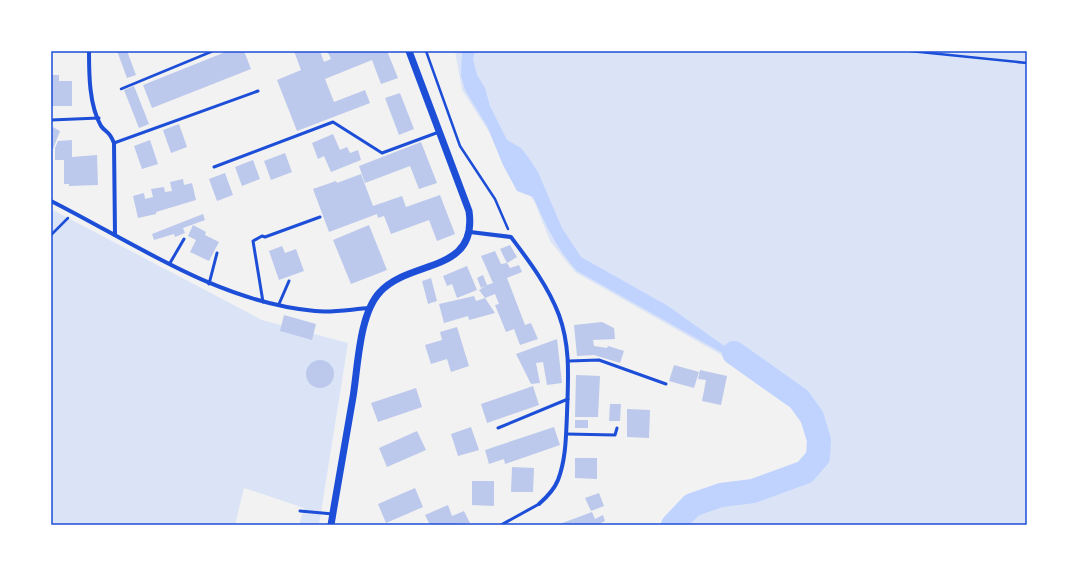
<svg xmlns="http://www.w3.org/2000/svg" width="1078" height="576" font-family="Signika,sans-serif">
  <style>
    .green { fill: #dbe4f7 }
    .water { fill: #bfd3fe }
    .lines { fill: none; stroke-linecap: round; stroke-linejoin: round }
    .river { stroke: #bfd3fe; stroke-width: 24 }
    .building { fill: #bdc9ec }
    .path { stroke: #1d4ed8; stroke-width: 2.5 }
    .service { stroke: #1d4ed8; stroke-width: 3 }
    .minor { stroke: #1d4ed8; stroke-width: 4 }
    .tertiary { stroke: #1d4ed8; stroke-width: 7 }
    .neatline { fill: none; stroke: #1d4ed8; stroke-width: 1.5 }
  </style>
  <rect width="100%" height="100%" fill="#f2f2f2"/>
  <g class="green">
    <polygon points="455,51 1027,51 1027,525 666,525 700,492 753,488 802,469 813,457 810,421 725,357 575,272 550,241 535,203 462,90"/>
    <polygon points="51,209 262,320 348,343 319,525 299,525 304,508 244,488 235,525 51,525"/>
  </g>
  <path class="water" d="M462,51H475L473,59L477,75L485,88L490,106L507,140L521,148L528,157L538,172L562,228L581,257L668,306L799,399L726,355L577,271C556,248 546,225 533,197L517,191L503,165L487,126L465,90L461,76Z"/>
  <g class="lines">
    <polyline class="river" points="673,525 692,505 721,495 753,491 805,472 818,457 819,440 812,417 799,399 734,353"/>
  </g>
  <g class="building">
    <polygon points="117,51 127,51 136,75 127,78"/>
    <polygon points="228,51 244,51 251,69 152,108 143,85"/>
    <polygon points="294,51 320,51 324,62 331,59 327,51 387,51 398,78 381,84 372,60 325,79 334,102 365,90 370,103 297,131 277,80 301,70"/>
    <polygon points="51,75 59,75 59,81 72,81 72,106 51,106"/>
    <polygon points="134,86 149,124 139,128 124,90"/>
    <polygon points="400,93 414,129 399,135 385,98"/>
    <polygon points="179,124 187,147 171,153 163,130"/>
    <polygon points="51,126 60,131 53,149 51,148"/>
    <polygon points="333,134 340,150 347,147 350,153 358,150 361,160 331,172 324,156 318,159 312,143"/>
    <polygon points="72,140 72,157 97,155 98,185 69,186 69,184 64,184 64,160 55,160 55,148 58,141"/>
    <polygon points="150,140 158,164 142,169 134,146"/>
    <polygon points="421,142 437,183 419,189 410,166 365,183 359,166"/>
    <polygon points="285,153 292,172 271,180 264,161"/>
    <polygon points="253,160 260,179 242,186 235,167"/>
    <polygon points="225,173 233,195 217,201 209,179"/>
    <polygon points="361,174 373,206 402,196 406,207 440,195 455,234 437,241 429,220 391,234 384,216 378,218 377,214 329,232 313,189 336,181 337,183"/>
    <polygon points="183,179 184,185 192,183 196,200 156,212 156,214 138,218 133,196 144,193 145,199 153,197 151,189 164,187 165,192 172,191 170,182"/>
    <polygon points="203,214 205,220 183,228 185,233 175,237 174,234 154,240 152,234"/>
    <polygon points="193,225 206,232 205,235 219,242 209,261 190,252 196,240 188,236"/>
    <polygon points="369,225 387,270 351,284 333,240"/>
    <polygon points="510,245 517,257 507,263 510,268 519,265 522,272 507,278 525,325 531,323 538,339 520,345 514,329 506,332 495,305 499,304 495,294 485,298 479,290 486,286 481,288 477,278 483,275 487,285 493,283 481,256 495,251 501,264 507,263 500,249"/>
    <polygon points="282,246 285,253 296,249 304,271 279,280 269,251"/>
    <polygon points="467,266 477,290 457,298 452,284 447,286 443,276"/>
    <polygon points="431,278 437,301 428,304 422,281"/>
    <polygon points="474,296 476,301 485,298 495,313 469,320 468,316 444,323 439,304"/>
    <polygon points="284,315 316,324 312,340 280,331"/>
    <polygon points="602,322 614,328 615,339 593,340 594,346 607,348 608,346 624,351 620,363 594,355 577,356 574,325"/>
    <polygon points="457,327 469,366 451,372 447,359 431,364 425,345 442,340 440,332"/>
    <polygon points="557,339 562,383 547,385 543,362 536,363 540,383 531,384 516,354"/>
    <circle cx="320" cy="374" r="14"/>
    <polygon points="674,365 699,372 694,388 669,381"/>
    <polygon points="700,370 727,376 721,405 702,401 706,380 698,379"/>
    <polygon points="576,375 600,376 598,417 575,417"/>
    <polygon points="533,386 539,405 487,423 481,404"/>
    <polygon points="416,388 422,407 378,422 371,403"/>
    <polygon points="610,404 621,404 620,421 609,421"/>
    <polygon points="627,409 650,410 649,438 627,437"/>
    <rect x="575" y="420" width="13" height="8"/>
    <polygon points="471,427 479,450 458,456 451,434"/>
    <polygon points="554,427 560,445 505,464 504,459 489,464 485,450"/>
    <polygon points="417,431 426,450 387,467 379,448"/>
    <polygon points="575,458 597,458 597,479 575,478"/>
    <polygon points="512,467 534,468 533,492 511,492"/>
    <polygon points="472,481 494,481 494,506 472,505"/>
    <polygon points="415,488 423,507 386,523 378,504"/>
    <polygon points="599,493 604,506 591,511 585,498"/>
    <polygon points="448,505 452,516 464,511 470,523 430,525 425,515"/>
    <polygon points="592,512 595,519 603,515 605,521 597,525 557,525"/>
  </g>
  <g class="lines">
    <g class="path">
      <polyline points="426,51 460,146 495,199 508,229"/>
      <polyline points="910,51 1027,63"/>
      <polyline points="121,89 213,51"/>
      <polyline points="51,235 68,218"/>
    </g>
    <g class="service">
      <polyline points="51,120 99,118"/>
      <polyline points="114,143 258,91"/>
      <polyline points="214,167 333,122 382,153 439,132"/>
      <polyline points="170,263 184,239"/>
      <polyline points="209,284 217,253"/>
      <polyline points="263,302 253,241 262,236 265,237 320,217"/>
      <polyline points="279,304 289,281"/>
      <polyline points="569,361 599,360 666,384"/>
      <polyline points="498,428 568,399"/>
      <polyline points="566,434 615,435 617,428"/>
      <polyline points="300,511 333,514"/>
      <polyline points="501,525 539,504"/>
    </g>
    <g class="minor">
      <path d="M89,51C89,74 89,105 101,126C106,133 109,130 114,143L115,235"/>
      <path d="M51,201C136,244 218,302 315,311C333,313 352,309 370,308"/>
      <path d="M470,232L511,237C529,261 548,286 559,315C571,348 568,380 567,414C566,436 566,459 558,480C554,490 547,497 539,504"/>
    </g>
    <path class="tertiary" d="M331,525C338,482 346,439 353,397C358,367 359,314 380,292C410,259 478,274 469,211L409,51"/>
  </g>
  <rect width="1078" height="576" fill="none" stroke="#ffffff" stroke-width="104"/>
  <rect x="52" y="52" width="974" height="472" class="neatline"/>
</svg>
